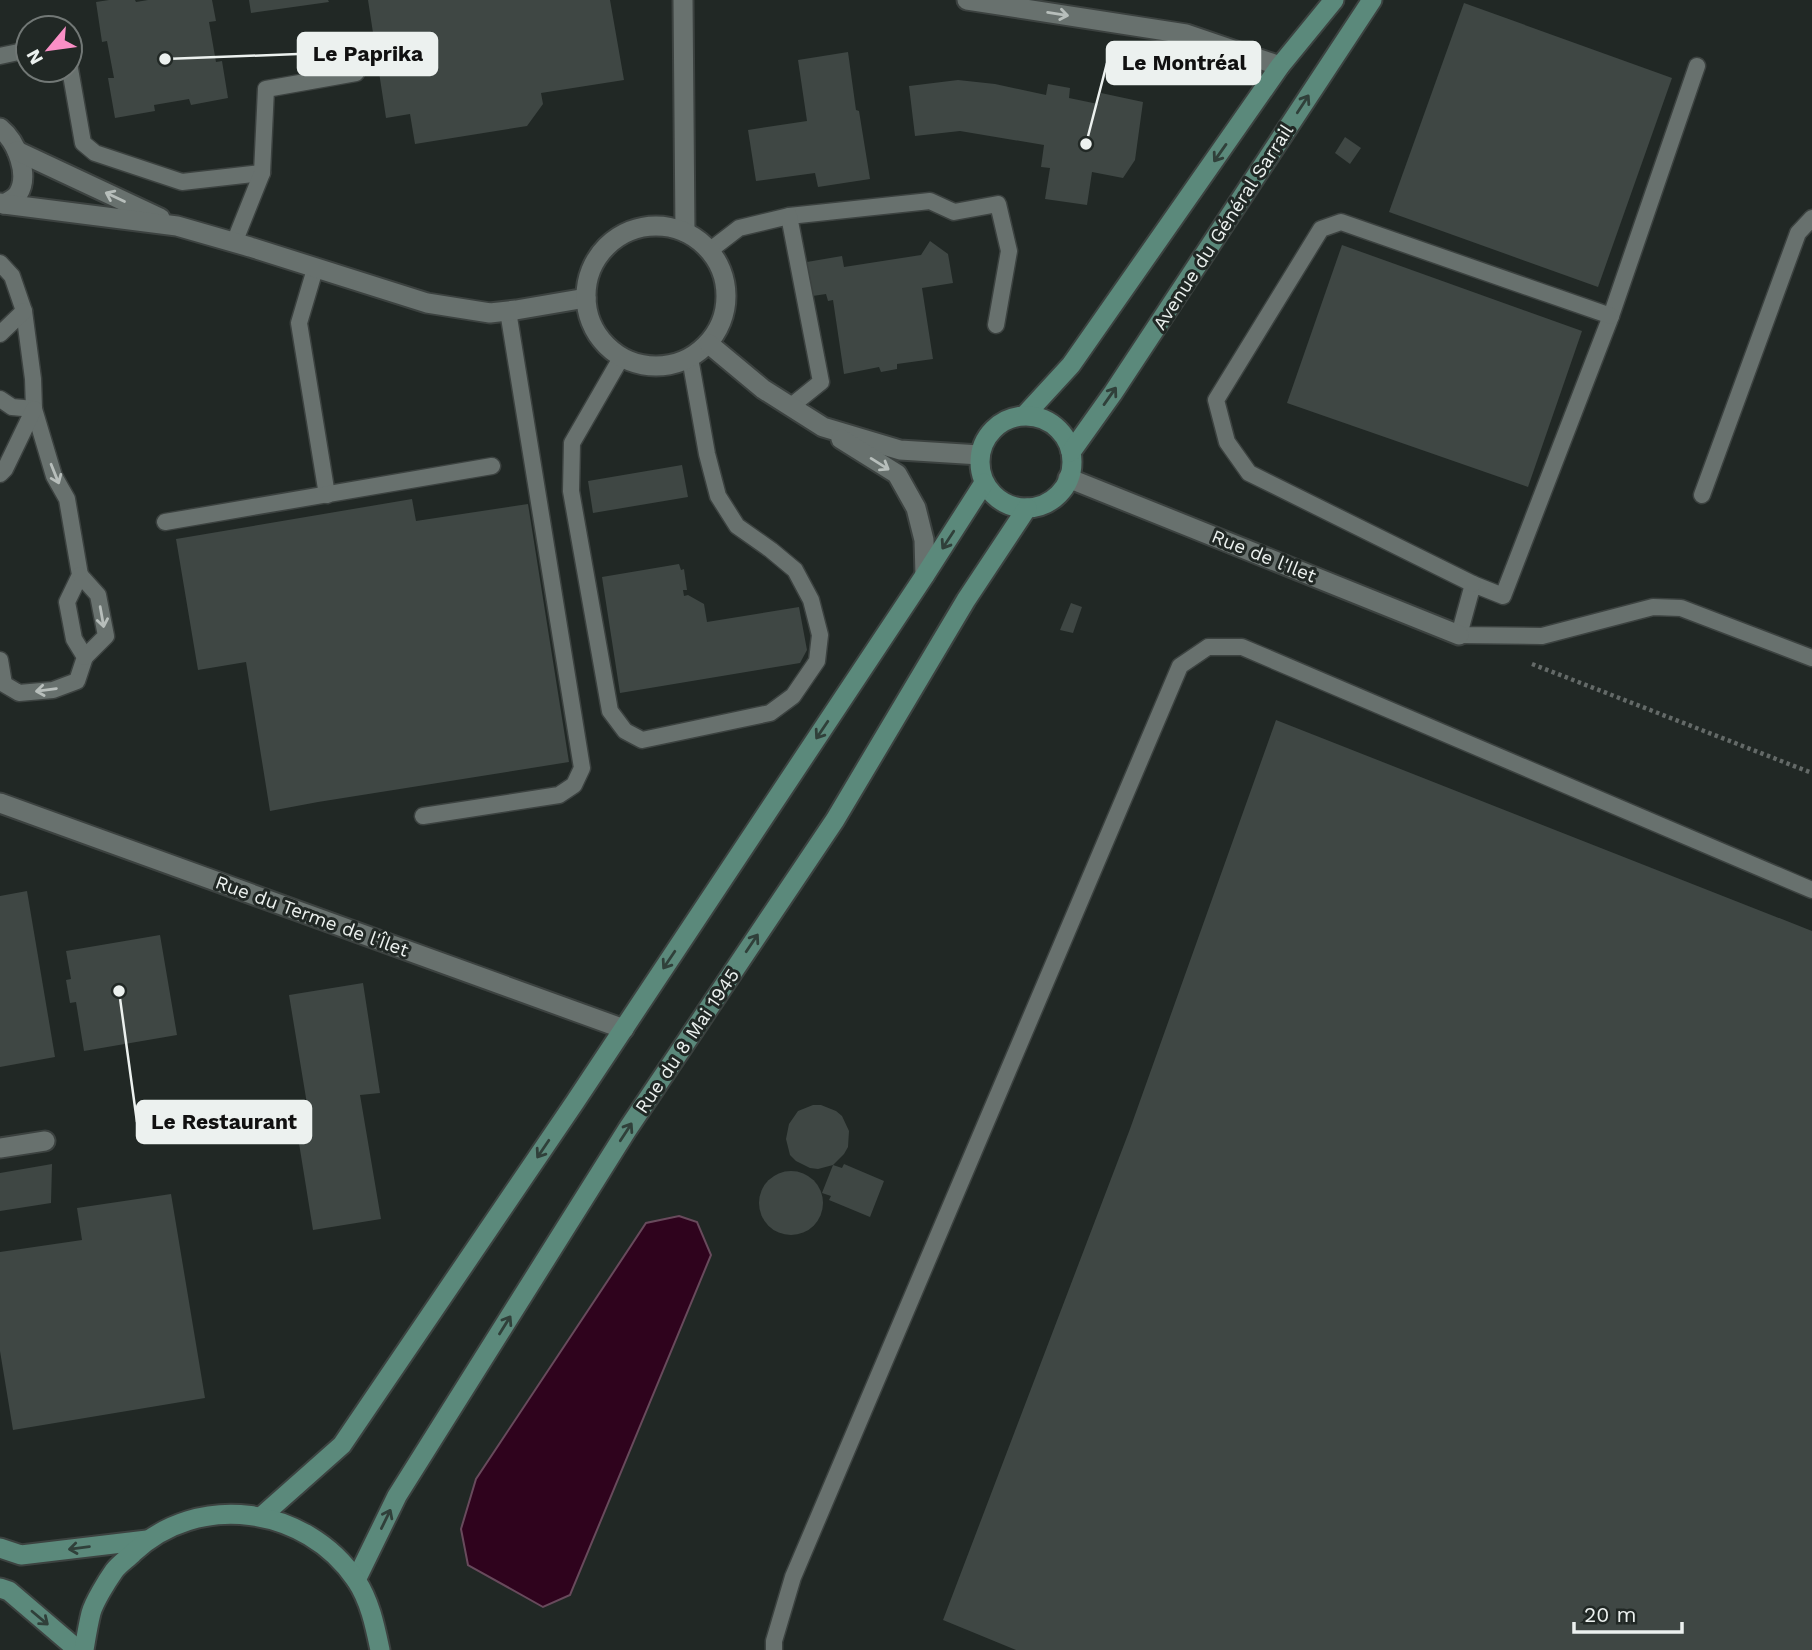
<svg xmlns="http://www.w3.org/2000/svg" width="1812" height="1650" font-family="'Work Sans',sans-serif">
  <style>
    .water { fill: #2f031d; stroke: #684a5c; stroke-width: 2 }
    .building { fill: #3f4744 }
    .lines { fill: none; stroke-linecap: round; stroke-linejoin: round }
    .service-casing { stroke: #3c4240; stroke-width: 19 }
    .minor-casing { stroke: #3c4240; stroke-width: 23 }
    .secondary-casing { stroke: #3c4240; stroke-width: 23 }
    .path { stroke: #646a68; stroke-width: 4.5; stroke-dasharray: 3.5 3.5; stroke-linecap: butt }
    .service { stroke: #68716e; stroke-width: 16 }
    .minor { stroke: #68716e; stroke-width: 19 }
    .secondary { stroke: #5b897b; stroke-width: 19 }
    .oneway { stroke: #b7bebb }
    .oneway2 { stroke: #30403a }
    .labels { text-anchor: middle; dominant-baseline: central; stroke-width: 6; stroke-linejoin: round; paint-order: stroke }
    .street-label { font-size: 19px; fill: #ecf1ef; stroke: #212825 }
    .leader { fill: none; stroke: #ecf1ef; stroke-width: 2.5 }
    .callout-dot { fill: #ecf1ef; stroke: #212825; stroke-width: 2.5 }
    .callout { fill: #ecf1ef; stroke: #ecf1ef; stroke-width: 2.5 }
    .callout-label { font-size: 21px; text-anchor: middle; font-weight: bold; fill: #111 }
  </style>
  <rect width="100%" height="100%" fill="#212825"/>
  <polygon class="water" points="679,1216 697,1222 711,1255 570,1595 543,1607 468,1565 461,1529 476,1479 646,1223"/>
  <g class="building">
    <polygon points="109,0 135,0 136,2 148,0 212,0 216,21 209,22 216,62 222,61 228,98 191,105 189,99 154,105 155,111 115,118 108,78 114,78 107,41 102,42 96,2"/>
    <polygon points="249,0 328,0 329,2 251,13"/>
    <polygon points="368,0 610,0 624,80 541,93 543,104 527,126 415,144 410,114 386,118"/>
    <polygon points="1464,3 1672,78 1598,287 1389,212"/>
    <polygon points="848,52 856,110 859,111 870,179 818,187 815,173 756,181 748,130 807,121 798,60"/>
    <polygon points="958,80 995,84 1046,95 1048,84 1070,88 1069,98 1098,104 1101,93 1143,102 1135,160 1123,178 1092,172 1087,205 1045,199 1050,168 1041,167 1044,145 960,131 915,136 909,86"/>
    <polygon points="1345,137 1361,148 1350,164 1335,153"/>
    <polygon points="930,241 948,254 953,283 922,288 933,359 897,364 897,369 881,372 879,367 844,374 833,300 828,301 826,294 806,297 801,263 842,256 844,267 921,255"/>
    <polygon points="1342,245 1582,331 1528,487 1287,403"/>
    <polygon points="682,465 688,497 593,513 588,481"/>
    <polygon points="412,499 416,521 528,504 569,762 318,802 270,811 246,662 198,670 176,539"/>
    <polygon points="679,564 681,570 684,569 687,590 683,590 684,596 688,595 704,604 707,622 799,607 807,650 800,663 620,693 602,577"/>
    <polygon points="1071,603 1082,607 1073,633 1060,630"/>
    <polygon points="1276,720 1812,931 1812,1650 1016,1650 943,1620 1130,1129"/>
    <polygon points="27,891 55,1057 0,1067 0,896"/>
    <polygon points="160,935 177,1035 84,1051 76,1002 70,1003 66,980 71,979 66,951"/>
    <polygon points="363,983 380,1093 360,1095 381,1219 313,1230 293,1106 307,1104 289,995"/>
    <polygon points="813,1105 821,1105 836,1111 842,1116 849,1131 848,1147 844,1154 833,1165 842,1168 844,1164 884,1181 870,1217 829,1200 831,1196 822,1193 833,1165 818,1169 810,1168 796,1161 790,1155 786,1139 789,1124 798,1111"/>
    <polygon points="52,1164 51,1203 0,1211 0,1173"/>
    <circle cx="791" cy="1203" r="32"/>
    <polygon points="171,1194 205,1398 13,1430 0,1351 0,1252 82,1240 77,1208"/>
  </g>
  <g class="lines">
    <g class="service-casing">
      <g id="service">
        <polyline points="0,56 28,50"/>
        <polyline points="1697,66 1611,316 1503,596 1473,584 1459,635 1542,636 1653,607 1681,608 1812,658"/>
        <polyline points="70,69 83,143 95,153 182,182 262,173"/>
        <polyline points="789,216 930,201 954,212 998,204 1009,251 996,325"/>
        <polyline points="234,243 262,173 266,89 356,73"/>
        <polyline points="709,251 739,228 789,216 821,382 790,407"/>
        <polyline points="0,263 12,276 24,311 33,379 34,409 54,476 67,499 80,575 67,602 74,639 85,657 77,681 53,690 19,693 4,684 0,660"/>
        <polyline points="315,269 299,323 327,495"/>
        <polyline points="0,334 24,311"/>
        <polyline points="621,358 572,443 571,491 610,711 625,731 642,740 770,713 793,696 817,661 820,635 811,600 795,570 771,550 737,526 718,496 707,454 690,358"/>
        <polyline points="0,399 12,407 34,409"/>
        <polyline points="0,474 5,469 34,409"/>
        <polyline points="1702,495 1798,233 1812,218"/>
        <polyline points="165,522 492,466"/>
        <polyline points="80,575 98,595 106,636 85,657"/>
        <polyline points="1473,584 1249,473 1227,442 1216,400 1321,229 1341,222 1611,316"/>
        <polyline points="423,816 559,795 574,785 582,768 508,311"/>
        <polyline points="774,1650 774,1641 793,1577 1180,666 1208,647 1242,647 1812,890"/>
      </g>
    </g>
    <g class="minor-casing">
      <g id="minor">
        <polyline points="683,0 685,232"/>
        <polyline points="967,0 1186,34 1280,66"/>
        <path d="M0,128C17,142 30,175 18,194C15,199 9,201 4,204L0,203"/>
        <polyline points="17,151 160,218"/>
        <polyline points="4,204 177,226 250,247 427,303 490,313 516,310 586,298"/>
        <circle cx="656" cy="296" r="70"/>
        <polyline points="709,344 763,389 823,427 900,450 980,455"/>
        <polyline points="841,439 897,474 916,508 924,540 925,575"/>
        <polyline points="1068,478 1459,635"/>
        <polyline points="0,803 624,1029"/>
        <polyline points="0,1148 45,1141"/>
      </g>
    </g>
    <g class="secondary-casing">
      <g id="secondary">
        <polyline points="1025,415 1071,365 1280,66 1334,0"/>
        <circle cx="1026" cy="462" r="46"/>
        <polyline points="1071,452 1113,393 1372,0"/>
        <polyline points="262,1516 342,1445 575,1102 925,575 984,483"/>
        <polyline points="0,1548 21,1555 147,1540"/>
        <polyline points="356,1580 397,1496 627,1130 835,820 966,600 1027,508"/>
        <polyline points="0,1588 9,1591 78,1650"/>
        <path d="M84,1650C86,1638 88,1625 91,1613C94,1602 107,1581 114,1571C119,1564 127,1559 133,1553C198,1491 306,1506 356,1580C370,1601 375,1626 380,1650"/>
      </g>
    </g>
    <polyline class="path" points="1532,664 1812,773"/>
    <use href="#service" class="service"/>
    <use href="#minor" class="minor"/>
    <use href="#secondary" class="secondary"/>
  </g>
  <defs><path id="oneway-shaft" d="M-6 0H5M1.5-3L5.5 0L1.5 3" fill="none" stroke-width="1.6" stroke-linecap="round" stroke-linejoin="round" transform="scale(1.75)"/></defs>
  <g class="oneway">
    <use href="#oneway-shaft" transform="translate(1058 14) rotate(9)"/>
    <use href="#oneway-shaft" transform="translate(115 197) rotate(-155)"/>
    <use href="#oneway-shaft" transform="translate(880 464) rotate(32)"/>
    <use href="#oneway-shaft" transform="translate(55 474) rotate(68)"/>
    <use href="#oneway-shaft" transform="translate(102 617) rotate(80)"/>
    <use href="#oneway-shaft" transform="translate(46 690) rotate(172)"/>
  </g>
  <g class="oneway2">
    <use href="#oneway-shaft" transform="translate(1303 104) rotate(-57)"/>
    <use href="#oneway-shaft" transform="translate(1220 153) rotate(125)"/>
    <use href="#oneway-shaft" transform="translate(1110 396) rotate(-55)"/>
    <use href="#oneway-shaft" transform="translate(948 540) rotate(123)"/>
    <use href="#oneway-shaft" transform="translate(822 730) rotate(124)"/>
    <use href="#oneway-shaft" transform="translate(752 943) rotate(-56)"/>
    <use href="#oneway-shaft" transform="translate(669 960) rotate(124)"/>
    <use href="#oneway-shaft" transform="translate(626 1132) rotate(-57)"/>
    <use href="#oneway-shaft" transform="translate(543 1149) rotate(124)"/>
    <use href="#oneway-shaft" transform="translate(505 1325) rotate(-58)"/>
    <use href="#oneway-shaft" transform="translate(386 1519) rotate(-64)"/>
    <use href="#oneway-shaft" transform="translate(79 1548) rotate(173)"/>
    <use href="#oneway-shaft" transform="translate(40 1618) rotate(40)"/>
  </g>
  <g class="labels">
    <g class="street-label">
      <text transform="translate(1223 227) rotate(-57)">Avenue du Général Sarrail</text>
      <text transform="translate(1264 556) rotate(22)">Rue de l'Ilet</text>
      <text transform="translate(312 916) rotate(20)">Rue du Terme de l'Îlet</text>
      <text transform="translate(687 1041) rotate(-56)">Rue du 8 Mai 1945</text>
    </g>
  </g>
  <path class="leader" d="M165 59L298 54M1086 144L1107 63M119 991L137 1122"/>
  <g class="callout-dot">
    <circle cx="165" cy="59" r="7"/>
    <circle cx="1086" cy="144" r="7"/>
    <circle cx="119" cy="991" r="7"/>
  </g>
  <g class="callout">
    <rect x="298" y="33" width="139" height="42" rx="7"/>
    <rect x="1107" y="42" width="153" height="42" rx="7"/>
    <rect x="137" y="1101" width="174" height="42" rx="7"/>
  </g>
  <g class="callout-label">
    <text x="368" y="61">Le Paprika</text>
    <text x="1184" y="70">Le Montréal</text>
    <text x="224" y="1129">Le Restaurant</text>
  </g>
  <g transform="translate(49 49) rotate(241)"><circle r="33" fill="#212825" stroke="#727876" stroke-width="2"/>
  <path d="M0-5L12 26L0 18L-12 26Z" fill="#fa8fc6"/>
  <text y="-10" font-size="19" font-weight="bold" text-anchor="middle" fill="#ecf1ef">N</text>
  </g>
  <path d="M1574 1622v10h108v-10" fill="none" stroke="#ecf1ef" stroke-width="3.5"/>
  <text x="1584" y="1622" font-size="21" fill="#ecf1ef" stroke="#212825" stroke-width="5" paint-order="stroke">20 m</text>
</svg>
